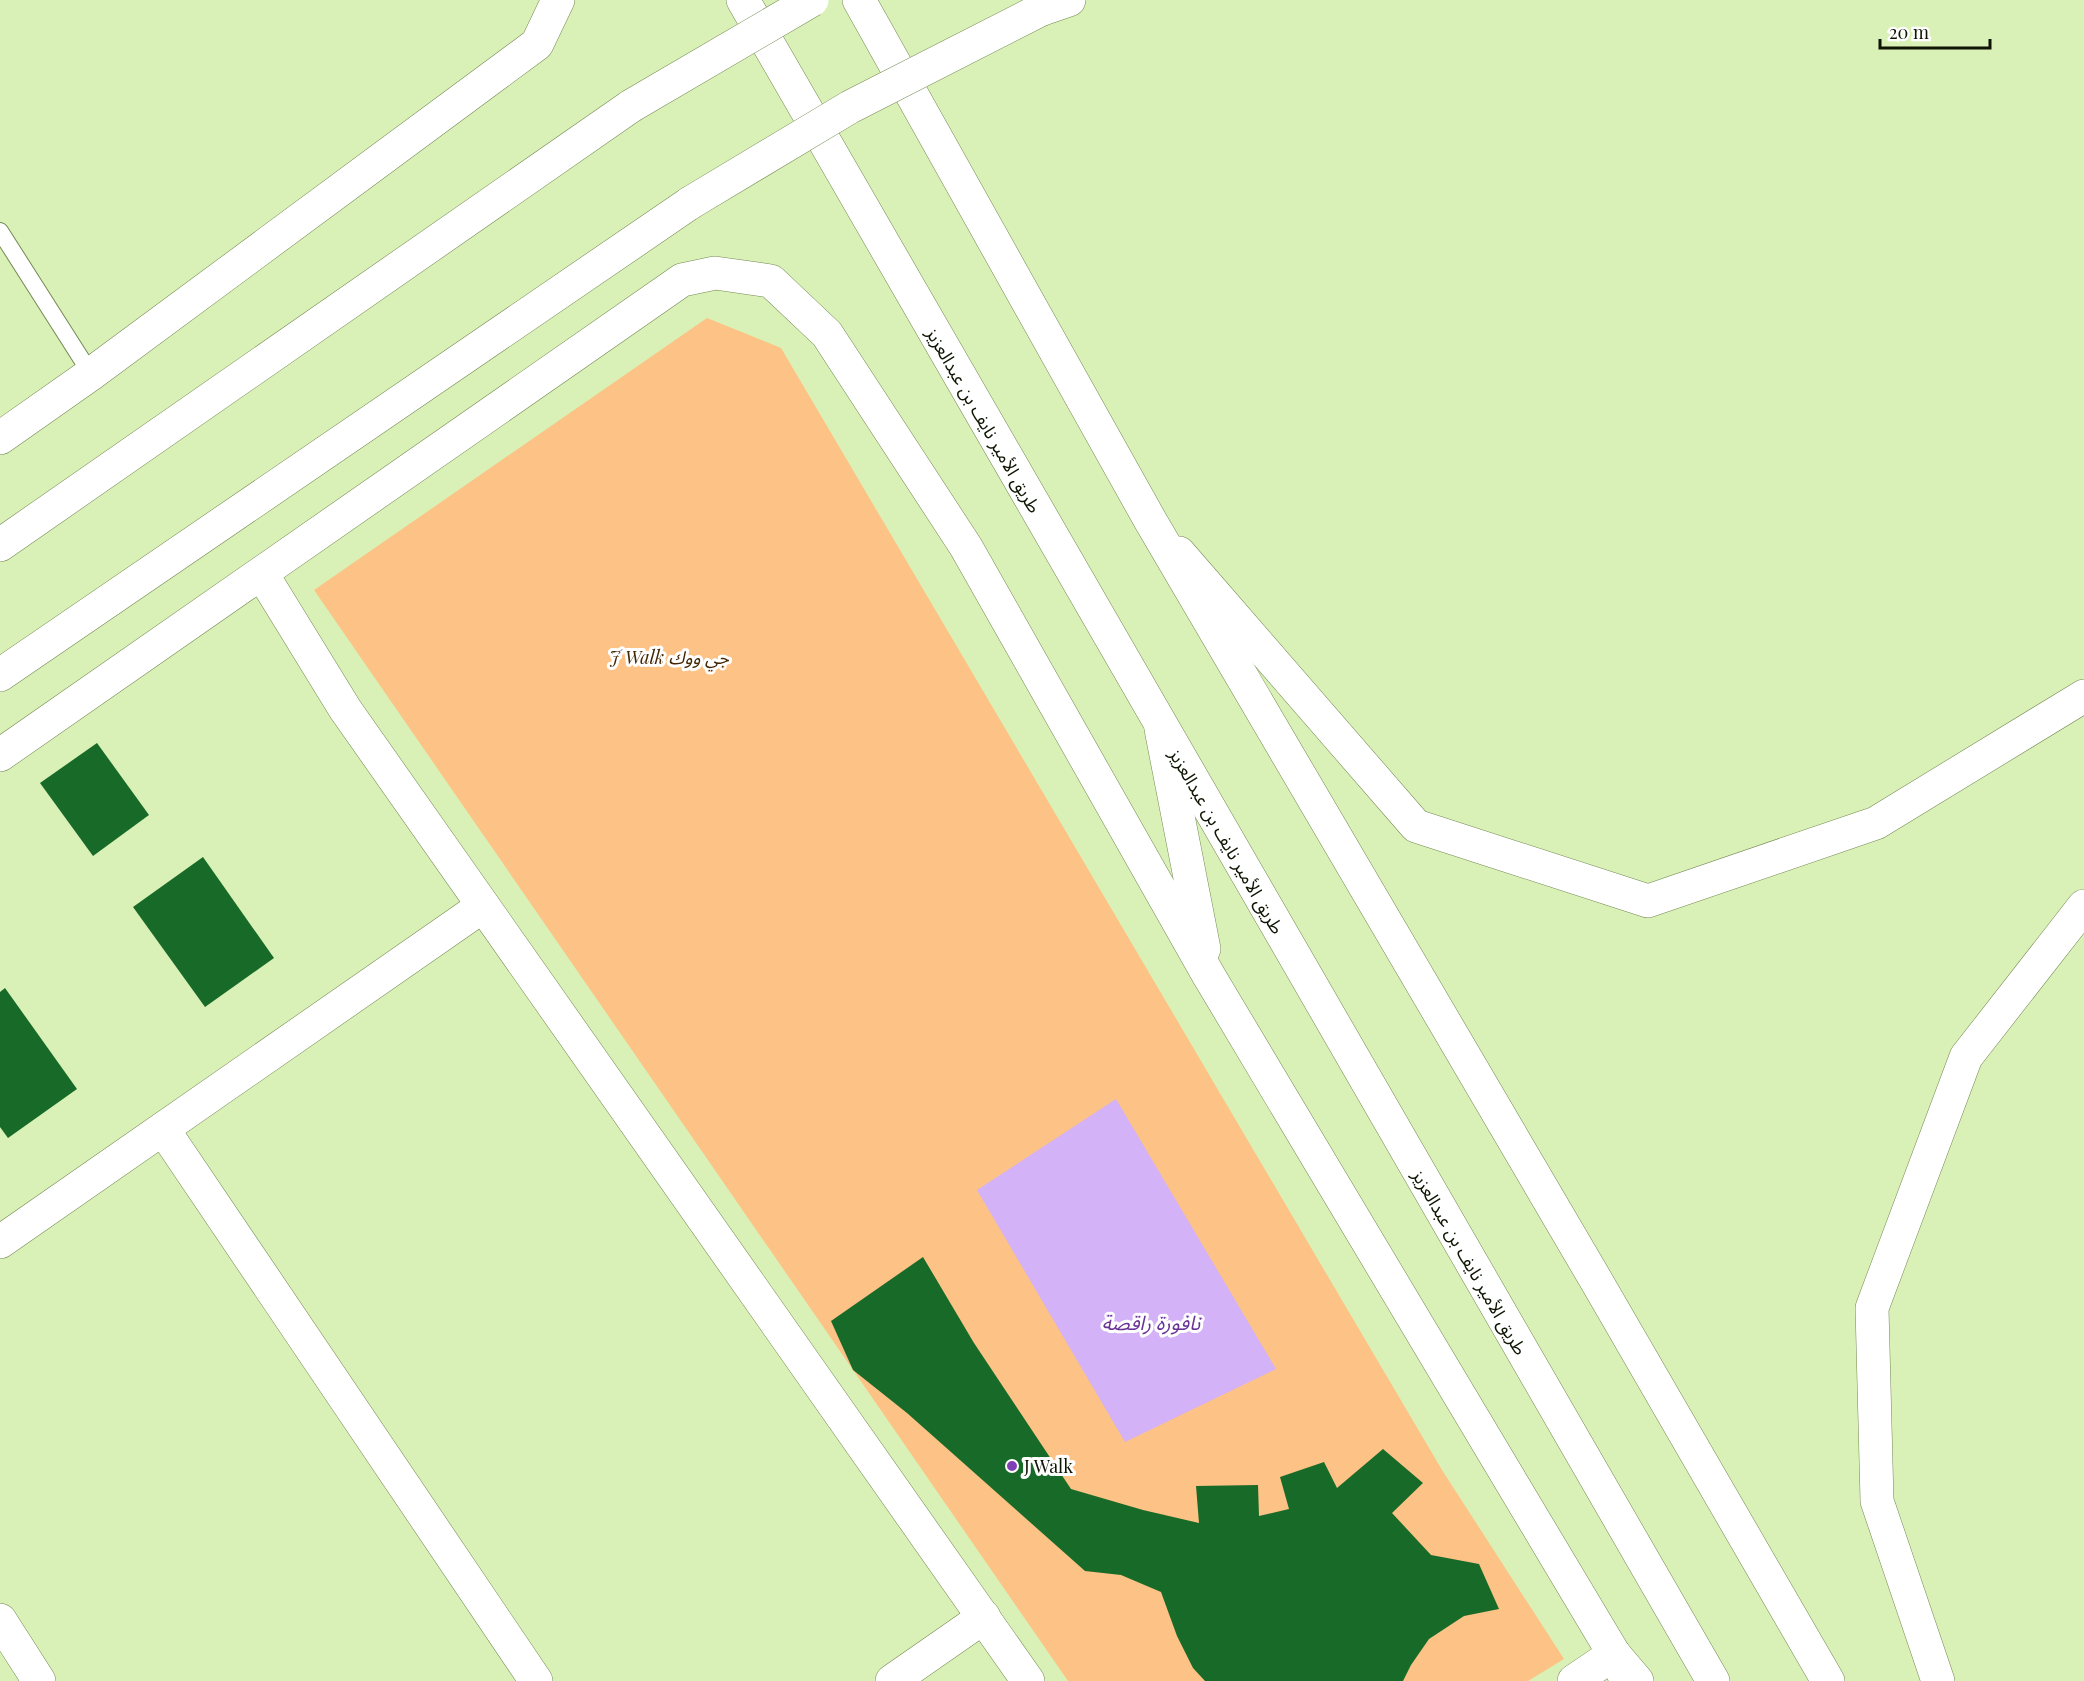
<svg xmlns="http://www.w3.org/2000/svg" width="2084" height="1681" font-family="'Playfair Display','Noto Sans Arabic',serif">
  <style>
    .green { fill: #fdc285 }
    .water { fill: #d3b2f7 }
    .building { fill: #186a28 }
    .lines { fill: none; stroke-linecap: round; stroke-linejoin: round }
    .lane-casing { stroke: #748953; stroke-width: 18 }
    .street-casing { stroke: #748953; stroke-width: 34 }
    .secondary-casing { stroke: #748953; stroke-width: 34 }
    .highway-casing { stroke: #748953; stroke-width: 34 }
    .lane { stroke: #fff; stroke-width: 16 }
    .street { stroke: #fff; stroke-width: 33 }
    .secondary { stroke: #fff; stroke-width: 33 }
    .highway { stroke: #fff; stroke-width: 33 }
    .secondary-bridge-casing { stroke: #748953; stroke-width: 34; stroke-linecap: butt }
    .secondary-bridge { stroke: #fff; stroke-width: 33 }
    .poi-dot { fill: #8040b5; stroke: #fff; stroke-width: 2 }
    .labels { text-anchor: middle; dominant-baseline: central; stroke-width: 6; stroke-linejoin: round; paint-order: stroke }
    .street-label { font-size: 18px; fill: #0e1502; stroke: #fff }
    .park-label { font-size: 18px; font-style: italic; fill: #432704; stroke: #fff }
    .poi-label { font-size: 18px; fill: #0e1502; stroke: #fff; text-anchor: start }
    .water-label { font-size: 20px; font-style: italic; fill: #693395; stroke: #fff }
  </style>
  <rect width="100%" height="100%" fill="#d9f1b6"/>
  <polygon class="green" points="707,318 781,348 1442,1470 1564,1659 1528,1681 1068,1681 314,590"/>
  <polygon class="water" points="1116,1099 1276,1369 1125,1442 977,1190"/>
  <g class="building">
    <polygon points="97,743 149,815 93,856 40,783"/>
    <polygon points="203,857 274,958 205,1007 133,907"/>
    <polygon points="5,988 77,1089 8,1138 0,1127 0,992"/>
    <polygon points="923,1257 974,1343 1071,1489 1143,1510 1199,1523 1196,1486 1258,1485 1259,1516 1289,1509 1280,1477 1324,1462 1337,1488 1383,1449 1423,1483 1392,1513 1431,1555 1479,1564 1499,1609 1464,1616 1429,1639 1411,1665 1403,1681 1205,1681 1193,1668 1177,1636 1161,1592 1121,1575 1085,1571 907,1413 853,1370 831,1321"/>
  </g>
  <g class="lines">
    <g class="lane-casing">
      <polyline id="lane" points="0,231 91,374"/>
    </g>
    <g class="street-casing">
      <g id="street">
        <polyline points="262,574 345,709 1028,1681"/>
        <polyline points="163,1129 536,1681"/>
        <polyline points="0,1242 483,906"/>
        <polyline points="0,1620 39,1681"/>
        <polyline points="892,1681 984,1617"/>
        <polyline points="1574,1681 1614,1654"/>
      </g>
    </g>
    <g class="secondary-casing">
      <g id="secondary">
        <polyline points="1040,10 1069,0"/>
        <polyline points="0,438 91,374 537,44 558,0"/>
        <polyline points="0,545 631,106"/>
        <polyline points="1179,553 1416,826 1648,901 1876,823 2084,696"/>
        <polyline points="0,675 690,203"/>
        <polyline points="1161,729 1204,949"/>
        <polyline points="0,755 682,280 715,273 771,281 827,334 966,547 1209,976 1614,1654 1626,1679"/>
        <polyline points="1938,1681 1877,1501 1872,1308 1966,1057 2084,906"/>
      </g>
    </g>
    <g class="highway-casing">
      <g id="highway">
        <polyline points="743,0 1713,1681"/>
        <polyline points="859,0 1150,520 1597,1282 1828,1681"/>
        <polyline points="1614,1654 1637,1681"/>
      </g>
    </g>
    <use href="#lane" class="lane"/>
    <use href="#street" class="street"/>
    <use href="#secondary" class="secondary"/>
    <use href="#highway" class="highway"/>
    <g class="secondary-bridge-casing">
      <g id="secondary-bridge">
        <polyline points="631,106 812,0"/>
        <polyline points="690,203 850,107 1040,10"/>
      </g>
    </g>
    <use href="#secondary-bridge" class="secondary-bridge"/>
  </g>
  <circle class="poi-dot" cx="1012" cy="1466" r="6"/>
  <g class="labels">
    <g class="street-label">
      <text transform="translate(984 420) rotate(60)">طريق الأمير نايف بن عبدالعزيز</text>
      <text transform="translate(1227 841) rotate(60)">طريق الأمير نايف بن عبدالعزيز</text>
      <text transform="translate(1470 1262) rotate(60)">طريق الأمير نايف بن عبدالعزيز</text>
    </g>
    <g class="park-label">
      <text x="669" y="657">J Walk جي ووك</text>
    </g>
    <g class="poi-label">
      <text x="1024" y="1466">J Walk</text>
    </g>
    <g class="water-label">
      <text x="1151" y="1321">نافورة راقصة</text>
    </g>
  </g>
  <path d="M1880 39v9h110v-9" fill="none" stroke="#0e1502" stroke-width="3"/>
  <text x="1889" y="39" font-size="18" fill="#0e1502" stroke="#ffffff" stroke-width="4.5" paint-order="stroke">20 m</text>
</svg>
